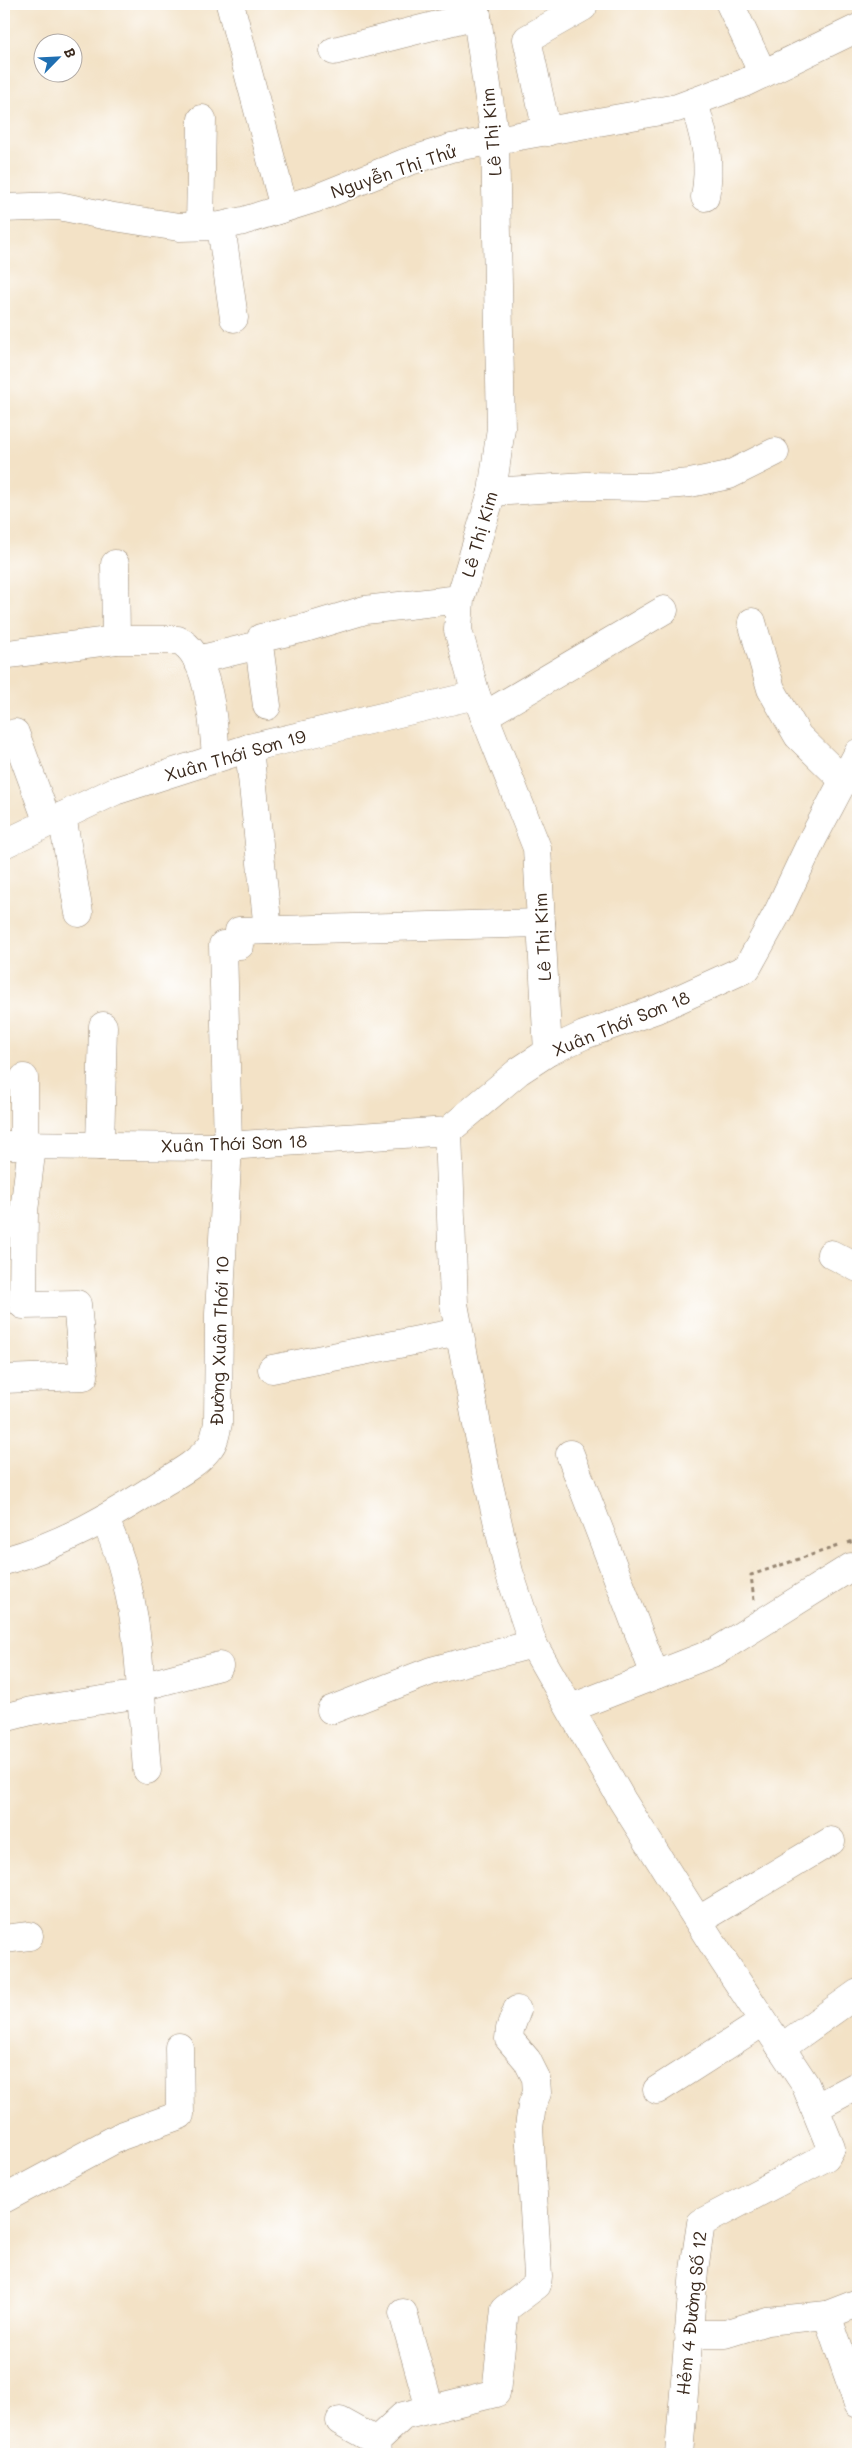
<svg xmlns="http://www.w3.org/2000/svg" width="862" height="2458" font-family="Mali,sans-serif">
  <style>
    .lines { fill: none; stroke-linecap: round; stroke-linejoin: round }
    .minor-casing { stroke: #978672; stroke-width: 29 }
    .path { stroke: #978672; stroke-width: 3; stroke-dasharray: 4 4; stroke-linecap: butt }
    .minor { stroke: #fff; stroke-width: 28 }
    .labels { text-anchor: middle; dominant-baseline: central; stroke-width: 4; stroke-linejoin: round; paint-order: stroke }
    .street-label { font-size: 18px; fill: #3b2a1e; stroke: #fff }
  </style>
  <rect width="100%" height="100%" fill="#fff"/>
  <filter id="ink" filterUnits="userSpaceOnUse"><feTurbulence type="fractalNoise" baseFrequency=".02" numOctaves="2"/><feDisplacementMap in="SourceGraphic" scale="10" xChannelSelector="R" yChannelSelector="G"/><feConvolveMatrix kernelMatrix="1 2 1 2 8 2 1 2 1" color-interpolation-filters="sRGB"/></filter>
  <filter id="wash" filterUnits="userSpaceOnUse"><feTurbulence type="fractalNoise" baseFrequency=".0096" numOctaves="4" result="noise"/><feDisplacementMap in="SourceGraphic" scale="20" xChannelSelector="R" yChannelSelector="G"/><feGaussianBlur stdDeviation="1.12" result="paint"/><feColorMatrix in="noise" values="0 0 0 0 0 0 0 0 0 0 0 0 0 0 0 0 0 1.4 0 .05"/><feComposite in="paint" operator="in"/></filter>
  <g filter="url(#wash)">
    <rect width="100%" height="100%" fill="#f3e2c6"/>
  </g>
  <g filter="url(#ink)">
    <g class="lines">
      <g class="minor-casing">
        <g id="minor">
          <polyline points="230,4 284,208"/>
          <polyline points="475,4 495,140 501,428 492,492 460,599 458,630 476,695 537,848 548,1052"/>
          <polyline points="730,4 763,74"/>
          <polyline points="334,51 477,15"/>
          <path d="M694,102C704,138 712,159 705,197"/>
          <polyline points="547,132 527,39 583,7"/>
          <polyline points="4,208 59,206 108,216 179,227 221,226 243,221 317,198 407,162 451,148 677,108 744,83 858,28"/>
          <polyline points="200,226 202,119"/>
          <polyline points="221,226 234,318"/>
          <polyline points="492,492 586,486 645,487 690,483 729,475 775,452"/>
          <polyline points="115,564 116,640"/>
          <polyline points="752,622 771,689 798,736 843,780"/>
          <path d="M9,654L116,640H178C210,654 214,727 216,758"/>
          <polyline points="197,660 259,645"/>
          <polyline points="267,706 259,645 261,638 305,628 365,610 460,599"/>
          <polyline points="484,716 664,610"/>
          <polyline points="15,733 48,823"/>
          <polyline points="249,748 268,930"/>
          <polyline points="62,816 79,913"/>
          <polyline points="4,844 115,791 249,748 476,695"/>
          <polyline points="448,1131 454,1304 485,1467 509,1572 533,1644 622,1800 719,1954 805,2084 831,2148 826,2157 701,2223 694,2270 679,2454"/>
          <polyline points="4,1145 212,1147 448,1131 519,1071 548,1052 584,1035 657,1009 747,968 778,912 813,838 858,753"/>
          <polyline points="24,1145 24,1078"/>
          <polyline points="100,1146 103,1026"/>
          <polyline points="831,1254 858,1268"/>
          <polyline points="272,1369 459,1332"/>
          <polyline points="4,1379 84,1376 77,1304 23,1305 24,1211 32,1146"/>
          <polyline points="570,1454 655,1675"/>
          <path d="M105,1520C131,1576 138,1634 141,1694"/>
          <path d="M4,1561C62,1545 110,1517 161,1484C177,1474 197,1464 209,1448C215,1442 216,1431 218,1423L219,1314L228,1145L223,945H240L239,931L541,923"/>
          <polyline points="141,1687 219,1666"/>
          <polyline points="571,1708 715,1652 851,1567"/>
          <polyline points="331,1710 431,1671 533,1644"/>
          <polyline points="4,1718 31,1711 141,1694 147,1770"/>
          <polyline points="699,1920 831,1841"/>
          <polyline points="4,1939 29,1936"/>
          <polyline points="781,2048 858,1993"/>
          <polyline points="657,2090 763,2022"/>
          <polyline points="815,2108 858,2085"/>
          <polyline points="4,2199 121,2136 180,2115 179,2047"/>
          <polyline points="403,2313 430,2409"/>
          <polyline points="827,2315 858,2303"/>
          <polyline points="688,2334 725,2334 767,2321 827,2315 858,2404"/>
          <polyline points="340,2421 376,2441"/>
          <polyline points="377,2454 376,2441 403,2416 496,2393 505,2309 537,2285 538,2276 529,2128 532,2105 537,2093 536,2078 527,2060 509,2039 510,2029 517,2010"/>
        </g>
      </g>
      <g class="path">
        <polyline points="848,1543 858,1539"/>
        <polyline points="754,1600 751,1575 838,1546"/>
      </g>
      <use href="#minor" class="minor"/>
    </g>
  </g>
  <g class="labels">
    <g class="street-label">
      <text transform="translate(491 132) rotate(-95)">Lê Thị Kim</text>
      <text transform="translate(393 171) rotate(-19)">Nguyễn Thị Thử</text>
      <text transform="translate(479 534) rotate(-74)">Lê Thị Kim</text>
      <text transform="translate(235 755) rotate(-16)">Xuân Thới Sơn 19</text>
      <text transform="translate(542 937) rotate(-93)">Lê Thị Kim</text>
      <text transform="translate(621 1023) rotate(-22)">Xuân Thới Sơn 18</text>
      <text transform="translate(234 1143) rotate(-2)">Xuân Thới Sơn 18</text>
      <text transform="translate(219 1341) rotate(-88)">Đường Xuân Thới 10</text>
      <text transform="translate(691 2313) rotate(-84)">Hẻm 4 Đường Số 12</text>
    </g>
  </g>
  <rect width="862" height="2458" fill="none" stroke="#fff" stroke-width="20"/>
  <g transform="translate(58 58) rotate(66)"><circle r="24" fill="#ffffff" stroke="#b1aaa5"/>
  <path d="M0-4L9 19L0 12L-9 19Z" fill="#1f6fb2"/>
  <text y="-8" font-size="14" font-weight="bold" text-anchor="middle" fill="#3b2a1e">B</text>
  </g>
</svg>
